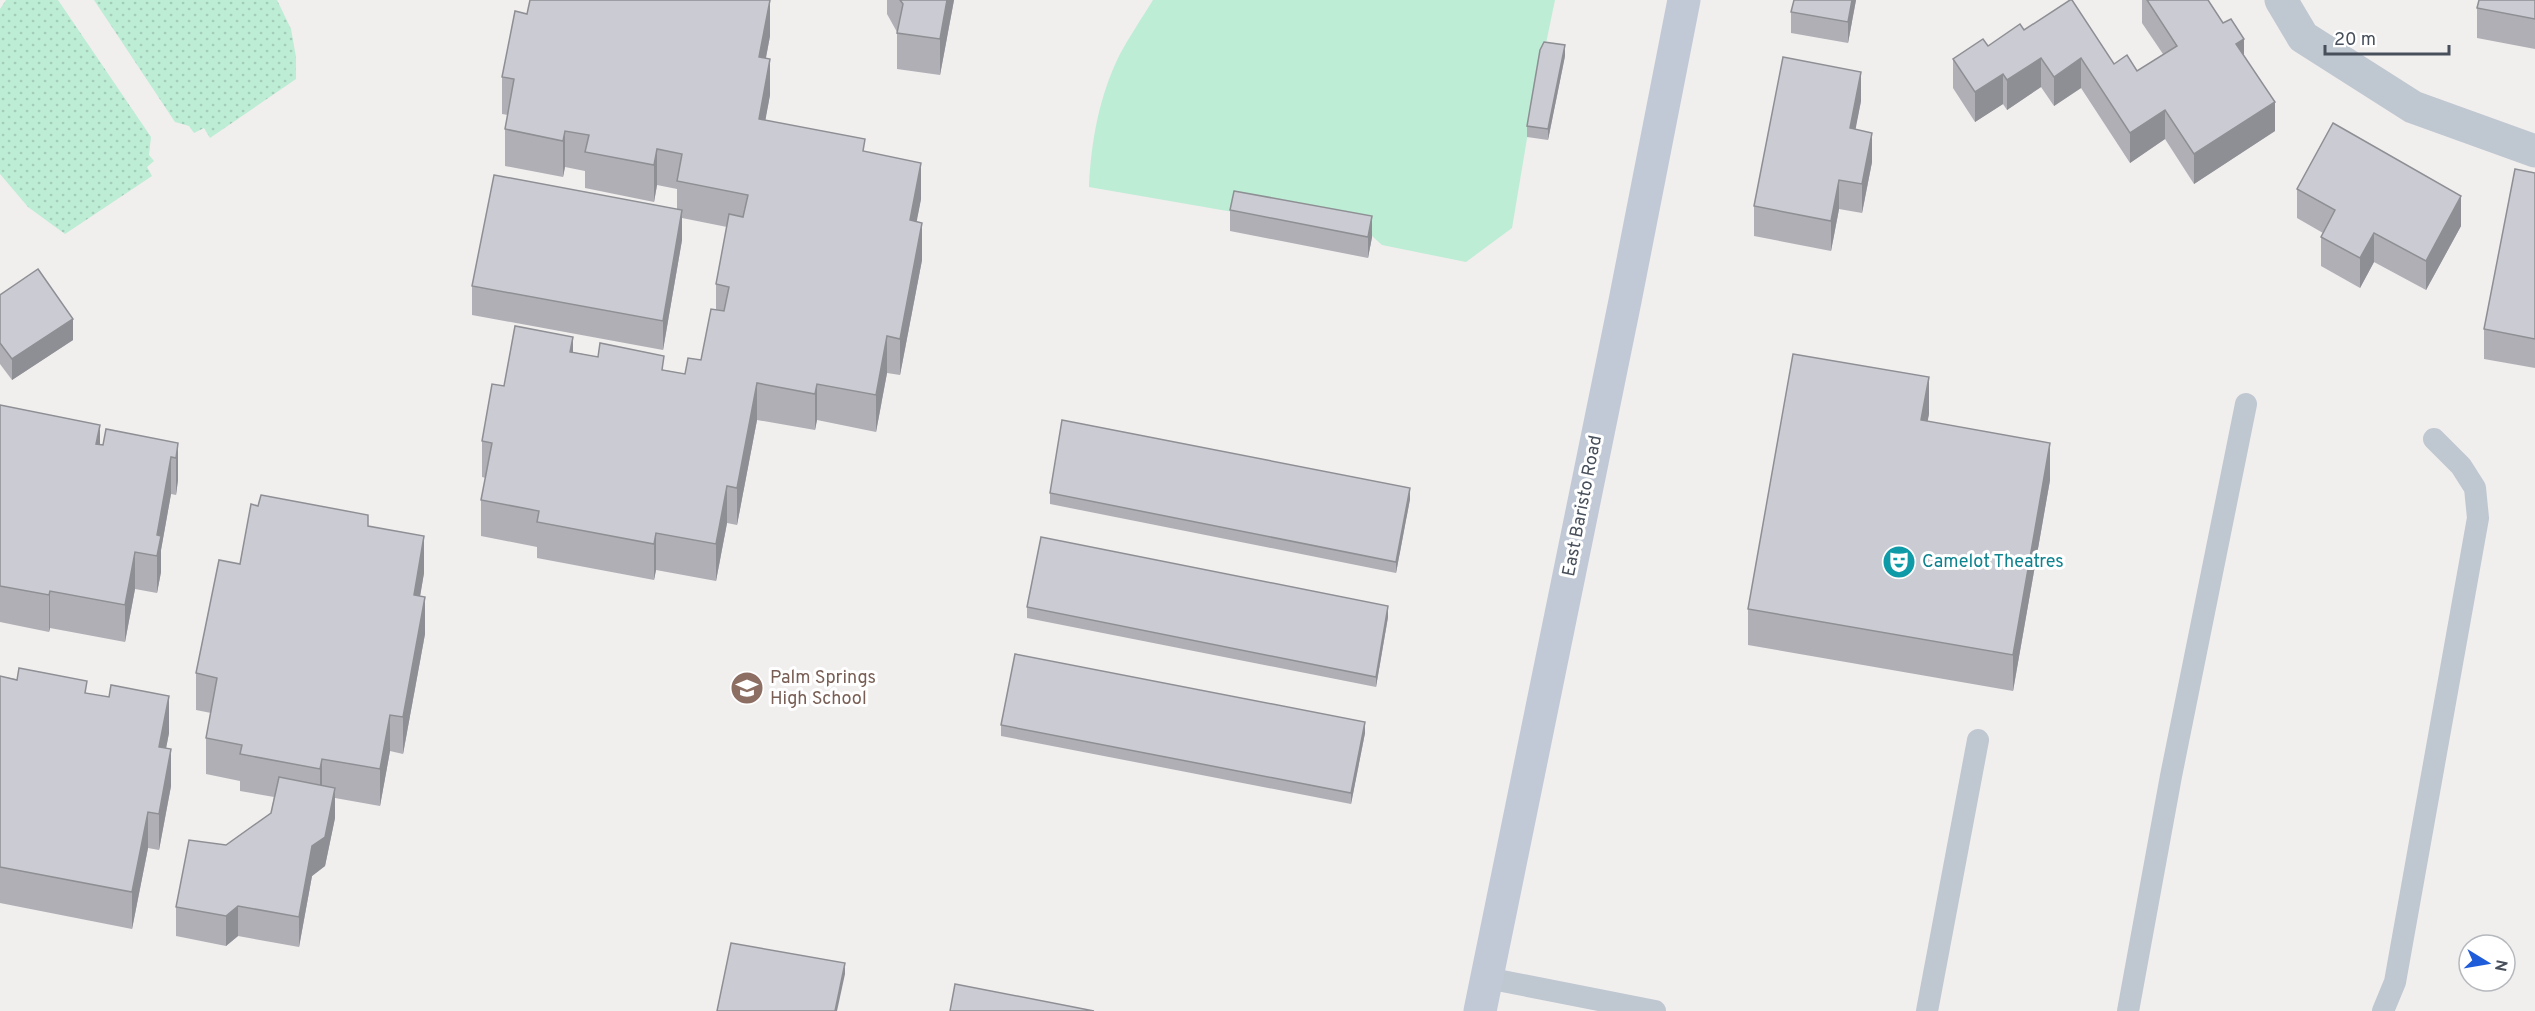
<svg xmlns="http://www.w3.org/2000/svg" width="2535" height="1011" font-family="Overpass,sans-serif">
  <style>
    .grass { fill: url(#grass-dots) }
    .pitch { fill: #bdedd5 }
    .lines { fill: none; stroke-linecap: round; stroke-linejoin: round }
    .lane { stroke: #bfc7d0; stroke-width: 22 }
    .street { stroke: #bfc7d0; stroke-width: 33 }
    .secondary { stroke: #c1c9d6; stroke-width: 33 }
    .wall { fill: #afafb5 }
    .shaded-wall { fill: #8e8f94 }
    .building { fill: #cbccd3; stroke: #8e8f94; stroke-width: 1.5 }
    .labels { text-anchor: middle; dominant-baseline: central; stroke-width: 6; stroke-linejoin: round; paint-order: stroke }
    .street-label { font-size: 18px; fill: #474f5b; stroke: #fff }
    .culture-label { font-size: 18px; fill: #0d838f; stroke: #fff; text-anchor: start }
    .education-label { font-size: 18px; fill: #785e54; stroke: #fff; text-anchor: start }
  </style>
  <defs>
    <pattern id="grass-dots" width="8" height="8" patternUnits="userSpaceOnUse" patternTransform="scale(1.5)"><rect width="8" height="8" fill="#bdedd5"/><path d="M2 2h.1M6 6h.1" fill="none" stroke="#a4cdb9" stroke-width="1.8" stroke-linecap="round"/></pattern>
  </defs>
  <rect width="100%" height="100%" fill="#f1eeee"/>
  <g class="grass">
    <polygon points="6,0 58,0 151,137 149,155 154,161 147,167 152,176 65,234 28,207 0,174 0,9"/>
    <polygon points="94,0 277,0 291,29 296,57 296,79 210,138 204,128 194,133 189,126 175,122"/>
  </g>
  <path class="pitch" d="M1153,0H1555L1544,53L1540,61L1512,228L1466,262L1382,245L1372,236L1089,187C1091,142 1099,97 1119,56C1129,37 1142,18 1153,0Z"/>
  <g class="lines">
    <g class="lane">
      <polyline points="1487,978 1655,1011"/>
      <polyline points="1927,1011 1978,740"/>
      <polyline points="2128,1011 2171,776 2246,404"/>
      <polyline points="2383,1011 2395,982 2478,518 2475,488 2461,466 2434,439"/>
    </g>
    <polyline class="street" points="2281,0 2303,37 2413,107 2535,151"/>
    <polyline class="secondary" points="1480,1011 1625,301 1684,0"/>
  </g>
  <g class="wall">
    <polygon points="887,0 954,0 940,75 897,69 897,32 887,14"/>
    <polygon points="1856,0 1848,43 1791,33 1791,12"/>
    <polygon points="2142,0 2208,0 2244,56 2275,131 2194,184 2165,139 2130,163 2081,88 2054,106 2041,87 2007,110 2003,104 1975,122 1953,88 1953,59 1988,46 2024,30 2114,64 2137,71 2163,54 2142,23"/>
    <polygon points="2535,0 2535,49 2477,38 2477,8"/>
    <polygon points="527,14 770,36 766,58 770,95 765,120 865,152 921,199 916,222 922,260 900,375 887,373 876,432 817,420 815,430 757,420 737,525 727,523 716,581 656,570 654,580 537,558 537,547 481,536 481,500 486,478 482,477 482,441 504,386 573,352 685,374 701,360 716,310 716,284 727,227 682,218 682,240 663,350 472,315 472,286 677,209 677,189 657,185 654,202 585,188 585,171 565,167 563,177 505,166 505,129 508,115 502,114 502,77"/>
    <polygon points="1565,56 1548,140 1527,137 1527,126"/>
    <polygon points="1861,101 1855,129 1872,162 1862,213 1839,209 1831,251 1754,236 1754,206"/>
    <polygon points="2535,173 2535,368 2484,359 2484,329"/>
    <polygon points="2297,189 2461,226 2426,290 2374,262 2360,288 2321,266 2321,237 2323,233 2297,218"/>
    <polygon points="1230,210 1372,237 1368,258 1230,231"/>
    <polygon points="0,295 73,340 12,380 0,364"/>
    <polygon points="0,405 100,444 178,443 178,480 176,495 171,494 161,550 161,572 157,593 135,589 125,642 50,628 49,632 0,622"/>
    <polygon points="1929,414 1927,421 2050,480 2013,691 1748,645 1748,609"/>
    <polygon points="1050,493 1410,499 1396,573 1050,504"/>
    <polygon points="368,526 424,573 420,596 425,634 403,754 390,751 380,806 335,798 335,818 325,866 312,876 299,947 238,936 226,946 176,936 176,907 226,845 271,813 274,797 240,791 240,781 206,774 206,738 211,713 196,710 196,673 240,564"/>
    <polygon points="1027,607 1388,617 1376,687 1027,618"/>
    <polygon points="0,676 87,693 169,733 166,748 171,786 159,850 148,848 132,929 0,903"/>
    <polygon points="1001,725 1365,733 1351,804 1001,736"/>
  </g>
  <g class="shaded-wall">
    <polygon points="770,0 770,36 759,93 759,57"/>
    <polygon points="947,0 954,0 940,75 940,39"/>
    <polygon points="1852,0 1856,0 1848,43 1848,22"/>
    <polygon points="2244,39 2244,68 2236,44"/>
    <polygon points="1565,45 1565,56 1548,140 1548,129"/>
    <polygon points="2041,58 2041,87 2007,110 2007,80"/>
    <polygon points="2081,58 2081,88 2054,106 2054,77"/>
    <polygon points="770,59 770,95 759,155 759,119"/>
    <polygon points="1861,72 1861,101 1850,158 1850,128"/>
    <polygon points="2003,74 2003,104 1975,122 1975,92"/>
    <polygon points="2275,102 2275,131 2194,184 2194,154"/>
    <polygon points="2165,110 2165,139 2130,163 2130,133"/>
    <polygon points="565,131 565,167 563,177 563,141"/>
    <polygon points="1872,133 1872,162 1862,213 1862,184"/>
    <polygon points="657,149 657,185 654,202 654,165"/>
    <polygon points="921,163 921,199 910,257 910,220"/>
    <polygon points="1839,180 1839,209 1831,251 1831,221"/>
    <polygon points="2461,196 2461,226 2426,290 2426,261"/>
    <polygon points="682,210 682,240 663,350 663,321"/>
    <polygon points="1372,216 1372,237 1368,258 1368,237"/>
    <polygon points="922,223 922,260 900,375 900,339"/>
    <polygon points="2374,233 2374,262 2360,288 2360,258"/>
    <polygon points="73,319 73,340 12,380 12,359"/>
    <polygon points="887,336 887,373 876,432 876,395"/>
    <polygon points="573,337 573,374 570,352"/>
    <polygon points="1929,377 1929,414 1921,457 1921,420"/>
    <polygon points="757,383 757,420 737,525 737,488"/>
    <polygon points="817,384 817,420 815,430 815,394"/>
    <polygon points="100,425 100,461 96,444"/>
    <polygon points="178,443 178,480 176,495 176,458"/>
    <polygon points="2050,443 2050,480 2013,691 2013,655"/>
    <polygon points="171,457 171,494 161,550 161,572 157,593 157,535"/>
    <polygon points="727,486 727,523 716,581 716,544"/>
    <polygon points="1410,488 1410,499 1396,573 1396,562"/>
    <polygon points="656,533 656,570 654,580 654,544"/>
    <polygon points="424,536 424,573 414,632 414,595"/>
    <polygon points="135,552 135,589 125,642 125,605"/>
    <polygon points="50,591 50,628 49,632 49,595"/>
    <polygon points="425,597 425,634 403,754 403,717"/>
    <polygon points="1388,606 1388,617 1376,687 1376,677"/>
    <polygon points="169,696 169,733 159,784 159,747"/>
    <polygon points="390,715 390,751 380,806 380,769"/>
    <polygon points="1365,722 1365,733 1351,804 1351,793"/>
    <polygon points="171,749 171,786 159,850 159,814"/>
    <polygon points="322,759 322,795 320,806 320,769"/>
    <polygon points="335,788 335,818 325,866 312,876 299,947 299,917 312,846"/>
    <polygon points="148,812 148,848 132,929 132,892"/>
    <polygon points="238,906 238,936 226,946 226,916"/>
    <polygon points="845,963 845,974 837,1011 835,1011"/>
  </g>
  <g class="building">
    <polygon points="530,0 770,0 759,57 770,59 759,119 865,139 863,151 921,163 910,220 922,223 900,339 887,336 876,395 817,384 815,394 757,383 737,488 727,486 716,544 656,533 654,544 537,522 539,511 481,500 492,443 482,441 492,384 504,386 515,326 573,337 570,352 598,357 600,343 664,356 662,370 685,374 688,358 701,360 711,309 724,311 729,287 716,284 729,214 743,217 748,195 677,181 682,154 657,149 654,165 585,152 589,135 565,131 563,141 505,129 514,79 502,77 515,11 527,14"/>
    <polygon points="900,0 947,0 940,39 897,33 903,4"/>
    <polygon points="1794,0 1852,0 1848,22 1791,12"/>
    <polygon points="2070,0 2072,0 2114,64 2127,55 2137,71 2177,46 2147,0 2208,0 2223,23 2231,19 2244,39 2236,44 2275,102 2194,154 2165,110 2130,133 2081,58 2054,77 2041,58 2007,80 2003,74 1975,92 1953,59 1983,39 1988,46 2020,24 2024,30"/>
    <polygon points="2479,0 2535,0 2535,19 2477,8"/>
    <polygon points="1544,42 1565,45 1548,129 1527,126 1540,50"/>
    <polygon points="1783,57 1861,72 1850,128 1872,133 1862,184 1839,180 1831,221 1754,206"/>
    <polygon points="2333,123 2461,196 2426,261 2374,233 2360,258 2321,237 2335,210 2297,189"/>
    <polygon points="2515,169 2535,173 2535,339 2484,329"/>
    <polygon points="494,175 682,210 663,321 472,286"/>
    <polygon points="1234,191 1372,216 1368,237 1230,210"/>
    <polygon points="38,269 73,319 12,359 0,343 0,295"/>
    <polygon points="1793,354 1929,377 1921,420 2050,443 2013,655 1748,609"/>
    <polygon points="0,405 100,425 96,444 103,445 106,429 178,443 176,458 171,457 157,535 161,536 157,556 135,552 125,605 50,591 49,595 0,586"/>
    <polygon points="1062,420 1410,488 1396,562 1050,493"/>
    <polygon points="261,495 368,515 368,526 424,536 414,595 425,597 403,717 390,715 380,769 322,759 320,769 240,754 242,745 206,738 217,678 196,673 219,560 240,564 251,504 258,506"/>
    <polygon points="1041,537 1388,606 1376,677 1027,607"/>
    <polygon points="1015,654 1365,722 1351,793 1001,725"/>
    <polygon points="19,668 87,681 85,693 109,697 111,685 169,696 159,747 171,749 159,814 148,812 132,892 0,867 0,676 17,680"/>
    <polygon points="279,777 335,788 325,837 312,846 299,917 238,906 226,916 176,907 189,840 226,845 271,813"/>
    <polygon points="731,943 845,963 835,1011 717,1011"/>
    <polygon points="955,984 1094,1011 950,1011"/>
  </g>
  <defs>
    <g id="theatre-disc" transform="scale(1.725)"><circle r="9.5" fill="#0f9aa8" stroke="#fff"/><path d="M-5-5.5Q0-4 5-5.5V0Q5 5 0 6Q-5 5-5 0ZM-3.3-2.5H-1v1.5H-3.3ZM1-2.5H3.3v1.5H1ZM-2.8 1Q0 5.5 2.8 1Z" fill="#fff"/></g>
    <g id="school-disc" transform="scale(1.725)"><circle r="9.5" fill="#8d6e63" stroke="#fff"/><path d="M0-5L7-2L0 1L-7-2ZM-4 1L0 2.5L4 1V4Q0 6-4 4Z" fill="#fff"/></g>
  </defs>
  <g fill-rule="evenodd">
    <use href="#theatre-disc" x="1899" y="562"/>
    <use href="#school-disc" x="747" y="688"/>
  </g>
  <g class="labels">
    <g class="street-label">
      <text transform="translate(1583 506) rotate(-79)">East Baristo Road</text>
    </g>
    <g class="culture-label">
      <text x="1922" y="562">Camelot Theatres</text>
    </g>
    <g class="education-label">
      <text x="770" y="678">Palm Springs<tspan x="770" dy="21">High School</tspan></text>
    </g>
  </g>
  <g transform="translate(2487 963) rotate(101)"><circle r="28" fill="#ffffff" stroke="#b5b9bd" stroke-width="1.5"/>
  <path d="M0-4.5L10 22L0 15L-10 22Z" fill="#1f5cd9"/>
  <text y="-9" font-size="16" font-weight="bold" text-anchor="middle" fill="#474f5b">N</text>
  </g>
  <path d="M2325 45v9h124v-9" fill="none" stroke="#474f5b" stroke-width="3"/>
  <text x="2334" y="45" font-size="18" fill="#474f5b" stroke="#ffffff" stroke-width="4.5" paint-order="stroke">20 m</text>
</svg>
